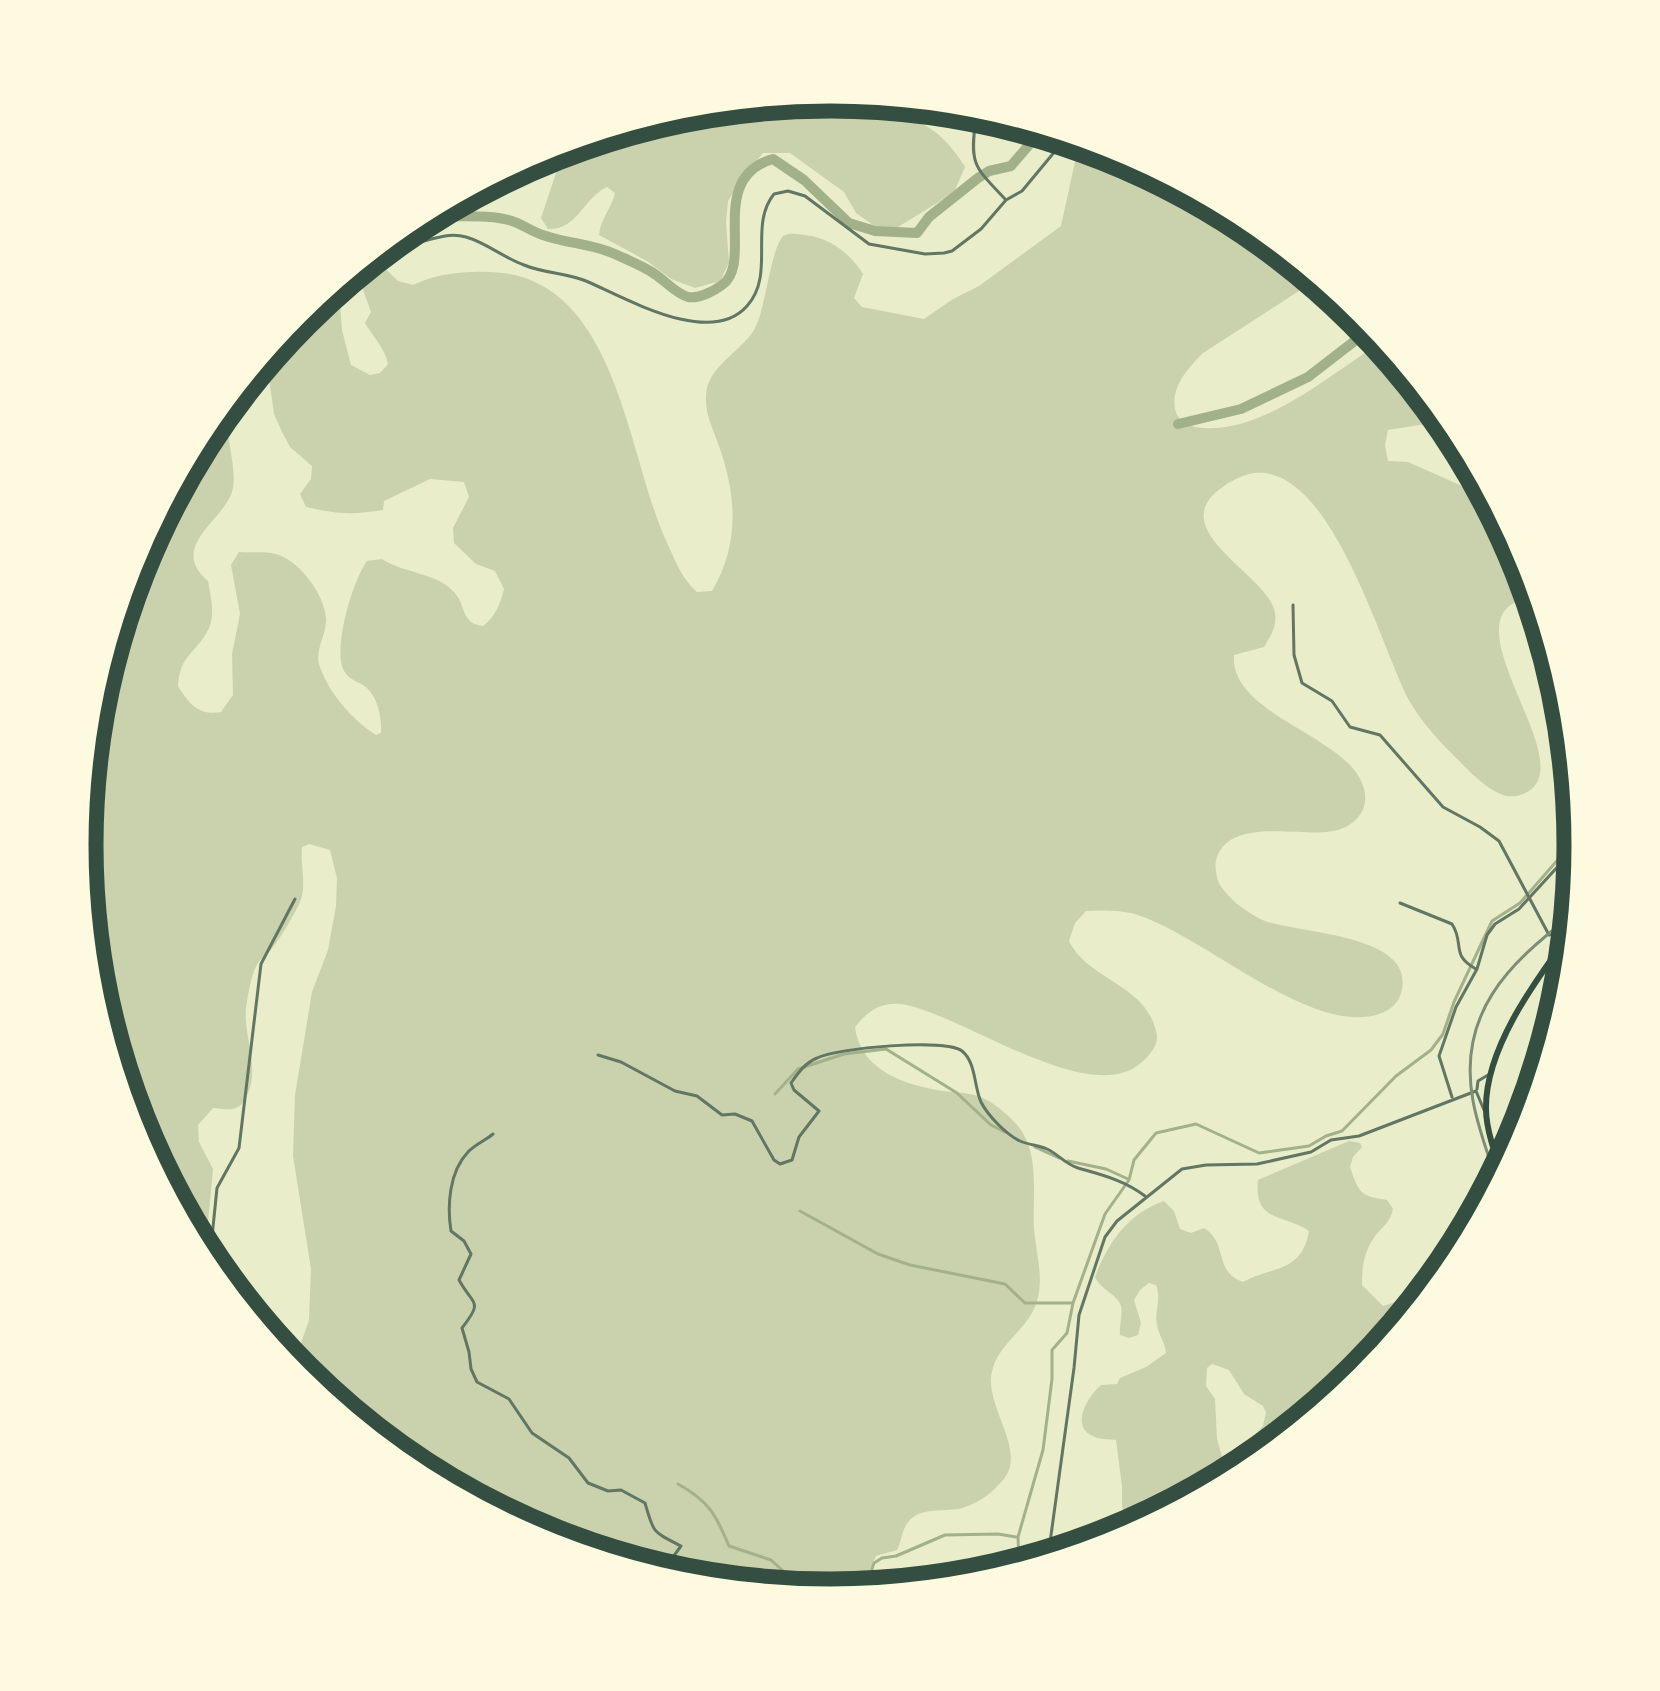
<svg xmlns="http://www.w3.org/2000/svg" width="1660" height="1691" font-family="'Archivo Narrow',sans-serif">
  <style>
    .green { fill: #cad2ad }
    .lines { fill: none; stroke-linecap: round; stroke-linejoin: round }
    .stream { stroke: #a3b18a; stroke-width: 3 }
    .river { stroke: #a3b18a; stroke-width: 10 }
    .minor { stroke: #617663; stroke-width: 3 }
    .primary { stroke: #344e41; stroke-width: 6 }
    .rail { stroke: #7c8e77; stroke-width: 3 }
    .rim { fill: none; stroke: #344e41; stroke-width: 15 }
  </style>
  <rect width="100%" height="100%" fill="#e9edc9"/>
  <g class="green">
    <path d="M831,91L867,98L874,105C918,120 940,126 965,167L955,190L937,203L898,227H876L856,213L844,192L790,153H763L743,177L728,201L726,222L729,263L720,281L695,288L671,279L647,261L599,235C601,218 611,209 615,193L607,187C583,198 578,230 548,229L541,218L566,143Z"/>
    <path d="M1092,143L1120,148L1316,280L1203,353C1189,367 1171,386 1175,409C1178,422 1190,427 1203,428C1265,433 1333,372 1383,341L1438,422L1388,430L1385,445L1388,461L1408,462L1487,497L1528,557L1539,614L1524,599C1441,621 1598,779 1516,796C1499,799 1481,782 1469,771C1448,750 1425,728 1410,702C1380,648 1324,434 1236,479C1147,525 1269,572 1275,613C1277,627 1271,635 1264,647L1234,655C1229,711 1336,735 1359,777C1376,806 1356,830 1326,832C1296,835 1230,819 1217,857C1214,865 1216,876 1219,883C1227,898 1245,911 1260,919C1291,934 1413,932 1402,989C1400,1001 1392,1010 1379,1014C1309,1037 1200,931 1131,913C1117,910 1101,910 1086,911L1075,923L1069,941C1088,980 1145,984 1156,1031C1160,1044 1151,1054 1142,1062C1091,1110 959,1012 901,1004C880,1002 868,1011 855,1027C860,1070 904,1085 943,1091C957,1093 974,1092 987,1100C998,1106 1014,1120 1021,1130C1040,1158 1032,1198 1034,1229C1036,1252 1044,1278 1037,1301C1028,1332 994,1344 991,1378C989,1409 1022,1448 1007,1474C999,1488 981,1502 965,1507C946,1514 919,1504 906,1525C902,1532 901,1542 897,1550L876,1556L858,1595C833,1600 825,1604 804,1588L805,1596L540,1543L296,1379L291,1372L309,1320L311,1269L293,1156L295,1095L312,992L328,950L336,906L337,878L330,850L309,844L302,847C300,865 307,885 300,902C293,917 281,937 271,950C267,954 261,958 258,963C251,974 248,995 246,1008C243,1037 262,1071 245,1099C238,1113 226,1109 213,1108L198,1125L199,1142L213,1169L206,1244L132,1134L75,845L92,758L96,766H100L107,748L103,740L96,738L133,556L227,416C226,438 238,473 232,492C222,522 168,547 208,581C211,598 216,617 207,632C194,655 180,655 178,686C189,704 199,716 221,712L233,695L232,654L240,614L231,565L239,552C251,553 265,551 276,554C300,561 324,594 326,618C327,634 315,649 319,664C328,692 351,719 376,735L381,733C382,719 378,698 367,688C359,681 350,681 344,671C332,649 353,580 367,561L382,559C403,573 437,573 454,592C467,606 460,623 483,626C496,616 500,604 504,589L495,571L476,564L454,543L453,528L469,497L464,482L430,479L384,501L383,510C353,515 336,514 306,507L300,494L311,479L312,466L290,447L282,432L274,414L269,378L274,345L297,311L335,286L339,290L342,330L351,365L370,375L380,373L388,364C385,348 373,337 365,323L371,312L361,284L352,274L375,259L398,281L413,285C440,272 473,270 503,273C619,287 628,461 668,545C676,562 682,579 697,592L712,591C739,545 737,499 720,449C714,430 705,416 706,396C707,366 740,353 754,330C766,311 771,242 785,235C792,232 804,235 812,236C834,241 851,255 863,274L854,298L862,307L924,319L953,299L979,286L1061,226L1076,157Z"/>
    <path d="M1349,1141L1360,1143L1362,1147L1353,1157L1350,1167C1359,1194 1361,1196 1387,1200L1393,1209C1390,1222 1384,1225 1376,1235C1364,1251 1362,1265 1362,1285L1383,1306L1396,1302L1415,1303L1366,1377L1357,1375L1347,1377L1342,1385L1343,1394L1253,1453L1252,1439L1263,1426L1266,1412L1263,1406L1244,1394L1229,1370L1212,1364L1207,1368L1206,1386L1215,1399L1217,1439L1226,1471L1145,1526L1125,1513L1122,1507V1486L1116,1440C1109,1439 1102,1440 1095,1437C1069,1428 1087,1397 1101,1385L1117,1384L1120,1378L1146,1367L1166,1353C1165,1342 1159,1336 1157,1325C1154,1310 1162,1300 1156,1285L1149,1283L1140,1290L1134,1300L1141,1323L1138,1335L1129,1338L1120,1335C1119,1327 1123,1314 1121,1306C1117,1294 1101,1290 1095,1277C1108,1243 1127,1214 1164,1201L1174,1211L1180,1229L1191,1233L1204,1228C1229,1244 1213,1271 1243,1282C1272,1266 1302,1273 1309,1231C1285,1214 1253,1223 1258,1180Z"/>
  </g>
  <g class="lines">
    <g class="stream">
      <polyline points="775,1094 798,1069 844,1054 886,1049 957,1093 991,1125 1005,1132"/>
      <polyline points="1035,1147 1059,1158"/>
      <polyline points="1068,1161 1106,1169 1128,1179"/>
      <polyline points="800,1211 878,1254 910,1265 1005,1284 1025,1303 1072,1303"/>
      <path d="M678,1484C709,1501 716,1515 729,1546L771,1560L812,1597"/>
      <polyline points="1019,1563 1018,1537 1043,1450 1052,1379 1052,1350 1067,1333 1073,1303 1105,1214 1129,1180 1134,1160 1156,1133 1196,1124 1259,1153 1309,1146 1326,1136 1342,1131 1396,1076 1431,1050 1443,1034 1454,1002 1492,921 1520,903 1582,832"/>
      <polyline points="859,1595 866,1586 874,1563 882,1558 896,1556 945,1535 998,1534 1016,1537"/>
    </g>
    <g class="river">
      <path d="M439,216C461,217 491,214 512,221C524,225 534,233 546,236C570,244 594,244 617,255C628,260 640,265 650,271C663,278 674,293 688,297C699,299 714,291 722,285C755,262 706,178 773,159L804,180L849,223L875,231L917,233L929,217L978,178L989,171L1011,166L1040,132"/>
      <polyline points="1178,424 1241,409 1308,377 1374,326"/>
    </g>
    <g class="minor">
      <path d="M976,119C969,165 975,167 1005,199"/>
      <path d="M395,246C419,247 441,230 466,237C487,243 504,258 524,265C543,273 566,273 586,281C626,298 710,348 747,306C776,274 748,226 774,194L788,191L805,196L869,244L925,254L944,253L952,251L981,229L1006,200L1022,191L1066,138"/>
      <polyline points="1293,605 1294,655 1302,683 1332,701 1350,727 1380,735 1443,807 1480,827 1499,841 1549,935 1569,927"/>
      <path d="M1400,903L1452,924C1465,944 1450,955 1476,969"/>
      <path d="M598,1055L621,1062L675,1091L697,1096L722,1115L735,1114L752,1121L774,1160L780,1164L792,1160L799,1137L819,1111L794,1090L791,1083C798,1073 805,1063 817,1058C836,1048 946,1038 962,1051C976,1062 974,1087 981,1102C988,1116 1007,1135 1020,1141C1029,1145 1038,1145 1047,1149C1058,1154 1065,1164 1078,1168C1102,1175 1124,1180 1145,1196"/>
      <polyline points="1477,1089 1478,1081 1488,1075"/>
      <polyline points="1452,1097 1439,1056 1456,1007 1477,969 1487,935 1495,924 1519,909 1583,839"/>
      <path d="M493,1134C486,1140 474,1145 468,1152C449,1172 447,1206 451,1231L464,1241L471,1254L459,1280C473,1306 484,1300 462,1328L469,1352L471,1369L477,1382L509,1399L532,1433L569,1458L588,1483L608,1491L621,1490L645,1503C654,1534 652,1531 681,1546L665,1568"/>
      <polyline points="216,1259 212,1237 217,1188 239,1148 261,964 295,899"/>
      <polyline points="1048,1557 1074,1368 1079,1315 1105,1237 1117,1221 1182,1169 1206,1165 1257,1164 1311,1152 1331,1140 1359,1136 1476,1091 1484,1110"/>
      <polyline points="712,1577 732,1572 743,1578 743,1583"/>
    </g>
    <path class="primary" d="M1502,1173C1495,1154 1486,1129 1486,1109C1485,1050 1533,984 1566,939"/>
    <path class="rail" d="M1497,1181C1488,1155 1478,1128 1473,1101C1457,1014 1508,964 1571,916"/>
  </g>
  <path d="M0 0H1660V1691H0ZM96 845a734 734 0 1 1 1468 0a734 734 0 1 1-1468 0Z" fill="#fefae0" fill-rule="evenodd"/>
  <path class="rim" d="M96 845a734 734 0 1 1 1468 0a734 734 0 1 1-1468 0Z"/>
</svg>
